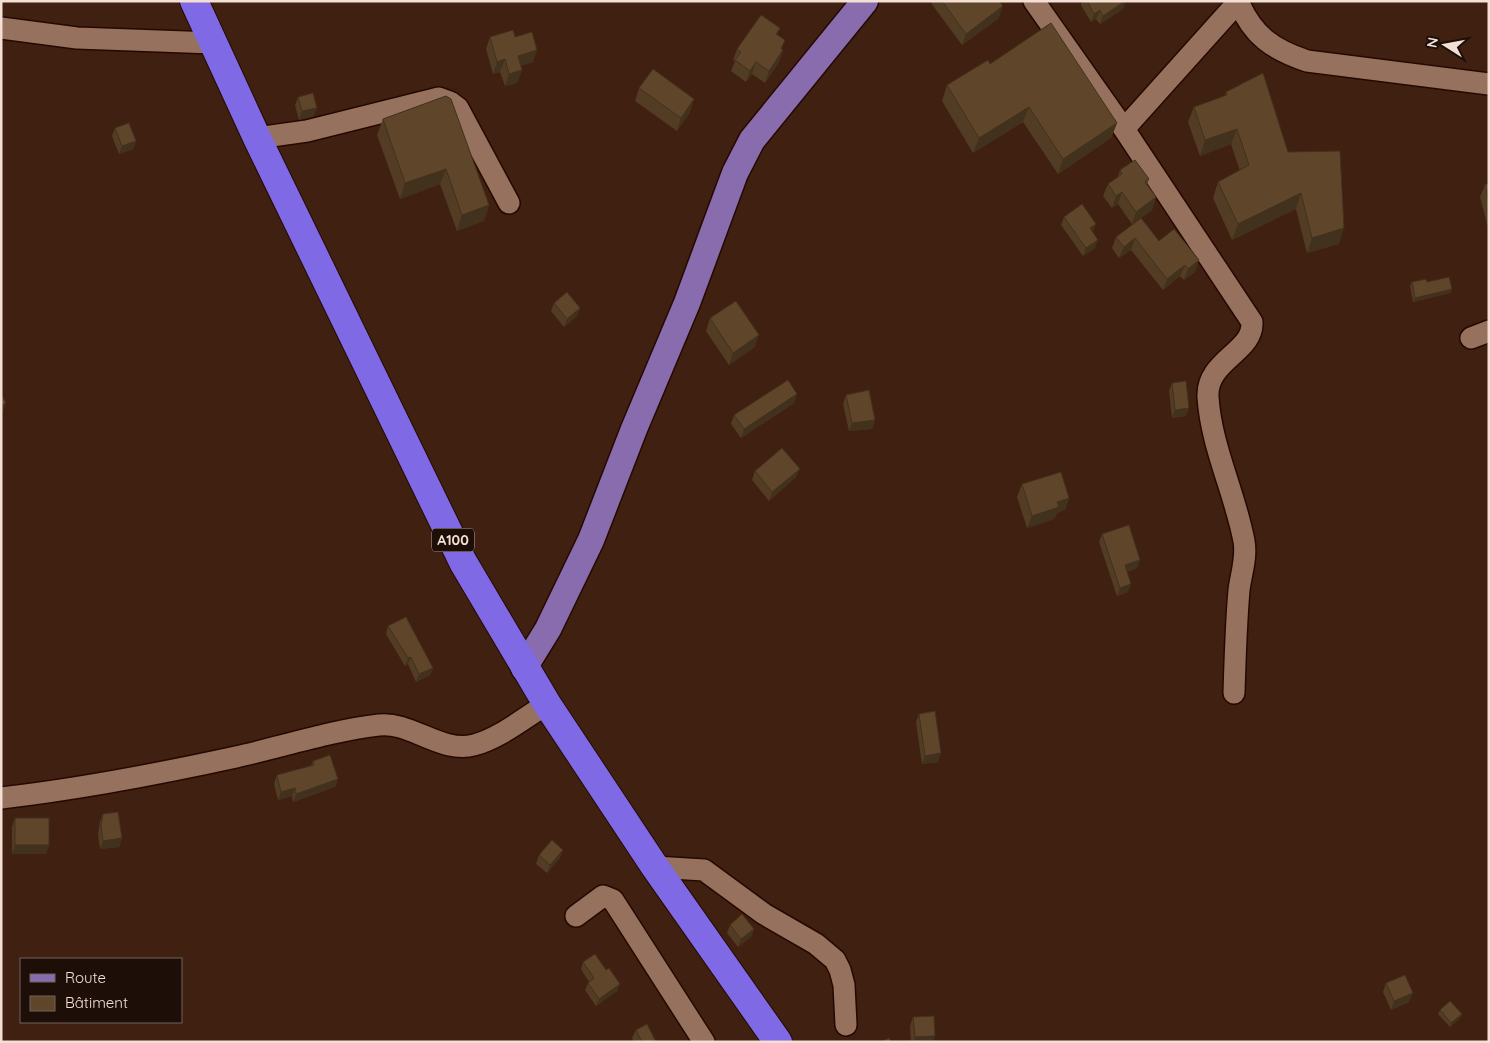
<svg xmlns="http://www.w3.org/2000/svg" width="1490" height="1043" font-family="Quicksand,sans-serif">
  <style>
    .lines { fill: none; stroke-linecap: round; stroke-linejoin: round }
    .minor-casing { stroke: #250900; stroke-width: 24 }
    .major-casing { stroke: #250900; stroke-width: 29 }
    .highway-casing { stroke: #250900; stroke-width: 30 }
    .minor { stroke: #95715e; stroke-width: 21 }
    .major { stroke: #886cae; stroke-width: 26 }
    .highway { stroke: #7f69e4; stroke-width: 28 }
    .wall { fill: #523c24 }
    .shaded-wall { fill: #42311d }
    .building { fill: #5f462a; stroke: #42311d }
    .labels { text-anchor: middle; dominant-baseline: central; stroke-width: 4; stroke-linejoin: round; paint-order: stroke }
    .shield { fill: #1d0f08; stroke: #b4a197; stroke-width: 1 }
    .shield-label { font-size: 14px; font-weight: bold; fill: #f4dfd4 }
  </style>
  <rect width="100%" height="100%" fill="#402111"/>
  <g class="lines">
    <g class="minor-casing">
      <g id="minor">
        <path d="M1034,1L1124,129L1252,322C1254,352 1206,360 1208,397C1211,446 1235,493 1244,541C1247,558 1241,574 1239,590C1236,625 1235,659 1234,693"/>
        <path d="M1238,1C1253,36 1272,49 1307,61L1489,84"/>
        <polyline points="1,28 77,38 213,43"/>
        <polyline points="1124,129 1238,2"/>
        <polyline points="257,138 307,131 439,98 450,102 458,108 509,203"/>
        <polyline points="1471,338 1489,331"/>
        <path d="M1,798C80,789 158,774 236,757C281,747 334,730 379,725C410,721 442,754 474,745C500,738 524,718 547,704"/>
        <polyline points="655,867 704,870 764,914 816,944 835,960 840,970 844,985 846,1025"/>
        <polyline points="576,916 603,896 613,900 704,1042"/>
      </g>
    </g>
    <g class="major-casing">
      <polyline id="major" points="524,668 548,629 591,540 634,429 687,303 735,173 752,140 865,1"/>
    </g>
    <g class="highway-casing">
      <polyline id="highway" points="194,1 257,138 463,562 547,704 655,867 778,1042"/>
    </g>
    <use href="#minor" class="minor"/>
    <use href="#major" class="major"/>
    <use href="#highway" class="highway"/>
  </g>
  <g class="wall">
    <polygon points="932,1 999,1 999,18 962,45 931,3"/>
    <polygon points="1082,1 1126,1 1123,9 1100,24 1096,19 1091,22 1081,5"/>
    <polygon points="780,28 777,35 782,49 783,50 779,62 765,83 752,74 746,82 731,71 735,61 733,60 737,49"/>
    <polygon points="490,37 533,62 520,66 522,70 517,83 505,86 500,72 493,74 486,49"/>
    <polygon points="990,64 1117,123 1111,138 1058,174 1023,122 973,153 942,101 947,85"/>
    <polygon points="639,88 690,112 677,131 635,101"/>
    <polygon points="1226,92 1288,152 1339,244 1307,253 1296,209 1232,240 1213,198 1218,182 1240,171 1231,144 1200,156 1188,122 1194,107 1225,96"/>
    <polygon points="446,96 489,205 484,221 457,231 440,184 400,199 377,135 383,119"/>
    <polygon points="298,97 314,116 299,120 295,105"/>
    <polygon points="115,128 136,141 133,149 119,154 112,136"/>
    <polygon points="1120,170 1149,179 1147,184 1156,197 1152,210 1132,224 1118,204 1112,208 1103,196 1108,184 1118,177"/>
    <polygon points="1489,183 1489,231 1480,197 1485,185"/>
    <polygon points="1064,217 1092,232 1095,248 1083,256 1061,225"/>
    <polygon points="1116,237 1159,241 1199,260 1195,272 1184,280 1180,276 1163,290 1131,250 1119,258 1112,248"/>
    <polygon points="1412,282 1427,282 1452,289 1450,293 1413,302 1410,286"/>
    <polygon points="554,303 577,316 564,327 551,311"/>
    <polygon points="710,318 755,347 729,365 706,331"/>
    <polygon points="1172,383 1186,416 1172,418 1169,391"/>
    <polygon points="846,395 875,420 872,429 849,431 843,404"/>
    <polygon points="794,403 741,438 731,424 734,415"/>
    <polygon points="755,471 796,477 769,501 752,480"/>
    <polygon points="1022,484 1069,498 1065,510 1057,513 1054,519 1027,528 1017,497"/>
    <polygon points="1102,534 1140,560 1137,568 1127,572 1128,592 1117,596 1099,542"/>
    <polygon points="388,626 433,668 430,675 416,682 408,664 405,666 386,634"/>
    <polygon points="919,714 938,762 922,764 916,722"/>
    <polygon points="313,761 338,779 335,787 293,802 292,796 278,800 274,784 277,775 311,766"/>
    <polygon points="103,814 122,838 119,847 100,849 98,834 100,822"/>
    <polygon points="15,818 49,845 46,854 12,854 12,827"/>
    <polygon points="539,855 560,858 547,873 536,864"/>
    <polygon points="730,925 754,929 751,937 738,947 727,933"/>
    <polygon points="583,962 617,991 596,1006 585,990 588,983 589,982 581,969"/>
    <polygon points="1386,983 1409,1002 1391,1010 1383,992"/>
    <polygon points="1440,1010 1462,1014 1460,1018 1450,1027 1438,1014"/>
    <polygon points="913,1017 933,1042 911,1042 910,1026"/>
    <polygon points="636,1030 656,1042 634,1042 632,1038"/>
  </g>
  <g class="shaded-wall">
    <polygon points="1126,1 1123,9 1100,24 1103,16"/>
    <polygon points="1003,6 999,18 962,45 966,34"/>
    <polygon points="1100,10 1096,19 1091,22 1094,14"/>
    <polygon points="537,50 533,62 513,68 518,56"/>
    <polygon points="783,50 779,62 765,83 769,71"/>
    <polygon points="505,59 500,72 493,74 497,62"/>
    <polygon points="756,62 752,74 746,82 750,71"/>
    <polygon points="522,70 517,83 505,86 509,74"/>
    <polygon points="694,99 690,112 677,131 681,118"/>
    <polygon points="1029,107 1023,122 973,153 979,138"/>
    <polygon points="317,108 314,116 299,120 302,111"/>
    <polygon points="1117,123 1111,138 1058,174 1063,159"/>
    <polygon points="1237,129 1231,144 1200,156 1205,140"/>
    <polygon points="136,141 133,149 119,154 122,146"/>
    <polygon points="446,169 440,184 400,199 405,183"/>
    <polygon points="1122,192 1118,204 1112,208 1116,196"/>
    <polygon points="1301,193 1296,209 1232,240 1238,224"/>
    <polygon points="1156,197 1152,210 1132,224 1136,212"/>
    <polygon points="489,205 484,221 457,231 462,215"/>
    <polygon points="1096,224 1093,232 1090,228"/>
    <polygon points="1344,228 1339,244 1307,253 1312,238"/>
    <polygon points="1135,238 1131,250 1119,258 1124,247"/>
    <polygon points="1098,240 1095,248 1083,256 1086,248"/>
    <polygon points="1199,260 1195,272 1184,280 1188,269"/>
    <polygon points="1185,265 1180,276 1163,290 1167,279"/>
    <polygon points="1452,289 1450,293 1413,302 1415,298"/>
    <polygon points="580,308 577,316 564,327 567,319"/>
    <polygon points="759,335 755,347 729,365 733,353"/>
    <polygon points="797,394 794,403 741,438 744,429"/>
    <polygon points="6,403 3,411 1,412 1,406"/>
    <polygon points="1189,408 1186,416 1172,418 1175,410"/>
    <polygon points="875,420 872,429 849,431 852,423"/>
    <polygon points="800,469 796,477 769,501 772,492"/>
    <polygon points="1069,498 1065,510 1057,513 1054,519 1027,528 1032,516 1057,502"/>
    <polygon points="1140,560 1137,568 1122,574 1125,565"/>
    <polygon points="1131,584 1128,592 1117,596 1120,588"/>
    <polygon points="411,657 408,664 405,666 408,658"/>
    <polygon points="433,668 430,675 416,682 419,674"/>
    <polygon points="941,753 938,762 922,764 925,756"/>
    <polygon points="338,779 335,787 293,802 296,794"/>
    <polygon points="295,788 292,796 278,800 281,792"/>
    <polygon points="122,838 119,847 100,849 103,841"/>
    <polygon points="15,845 49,845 46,854 12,854"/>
    <polygon points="563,850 560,858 547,873 550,865"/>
    <polygon points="754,929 751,937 738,947 741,939"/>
    <polygon points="620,984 617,991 596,1006 599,999"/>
    <polygon points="1413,993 1409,1002 1391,1010 1394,1001"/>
    <polygon points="1462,1014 1460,1018 1450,1027 1451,1023"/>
    <polygon points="935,1036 933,1042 913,1042 915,1037"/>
  </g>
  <g class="building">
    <polygon points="942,1 999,1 1003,6 966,34"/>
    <polygon points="1087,1 1125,1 1103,16 1100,10 1094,14"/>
    <polygon points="761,15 780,28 776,34 785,40 781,49 783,50 769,71 756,62 750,71 735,60 741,52 737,49"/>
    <polygon points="1051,23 1117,123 1063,159 1029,107 979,138 947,85 988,60 990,64"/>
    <polygon points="513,30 515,37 532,32 537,50 518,56 522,70 509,74 505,59 497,62 490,37"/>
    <polygon points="653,69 694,99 681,118 639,88"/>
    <polygon points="1263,73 1288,152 1340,151 1344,228 1312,238 1301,193 1238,224 1218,182 1249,165 1237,129 1205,140 1194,107 1227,95 1226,92"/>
    <polygon points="313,93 317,108 302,111 298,97"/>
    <polygon points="446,96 451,99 489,205 462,215 446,169 405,183 383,119"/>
    <polygon points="129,123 136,141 122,146 115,128"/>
    <polygon points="1135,160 1149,179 1145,182 1156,197 1136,212 1122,192 1116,196 1108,184 1122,174 1120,170"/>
    <polygon points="1489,183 1489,201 1485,185"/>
    <polygon points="1082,204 1096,224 1090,228 1098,240 1086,248 1064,217"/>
    <polygon points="1141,218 1159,241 1174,229 1199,260 1188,269 1185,265 1167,279 1135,238 1124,247 1116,237"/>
    <polygon points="1449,277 1452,289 1415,298 1412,282 1426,279 1427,282"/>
    <polygon points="567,292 580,308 567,319 554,303"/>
    <polygon points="736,301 759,335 733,353 710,318"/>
    <polygon points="788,380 797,394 744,429 734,415"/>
    <polygon points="1186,381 1189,408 1175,410 1172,383"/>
    <polygon points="869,390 875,420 852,423 846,395"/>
    <polygon points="1,394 6,403 1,406"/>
    <polygon points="782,448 800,469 772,492 755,471"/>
    <polygon points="1061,472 1069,498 1057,502 1059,507 1032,516 1022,484"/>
    <polygon points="1129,525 1140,560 1125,565 1131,584 1120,588 1102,534"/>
    <polygon points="406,617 433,668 419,674 411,657 408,658 388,626"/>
    <polygon points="935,711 941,753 925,756 919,714"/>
    <polygon points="330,755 338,779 296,794 295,788 281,792 277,775 314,765 313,761"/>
    <polygon points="118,812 122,838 103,841 101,826 103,814"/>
    <rect x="15" y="818" width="34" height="27"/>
    <polygon points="552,840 563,850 550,865 539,855"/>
    <polygon points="742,914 754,929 741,939 730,925"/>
    <polygon points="595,954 606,970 609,968 620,984 599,999 588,983 594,978 583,962"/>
    <polygon points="1405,975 1413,993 1394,1001 1386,983"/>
    <polygon points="1450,1001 1462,1014 1451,1023 1440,1010"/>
    <polygon points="934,1016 935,1036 915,1037 913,1017"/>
    <polygon points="647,1024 656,1042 642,1042 636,1030"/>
    <polygon points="889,1038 891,1042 881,1042"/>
  </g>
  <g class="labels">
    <rect class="shield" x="432" y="528.5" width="42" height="23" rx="4"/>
    <g class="shield-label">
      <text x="453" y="540">A100</text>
    </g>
  </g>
  <rect width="1490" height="1043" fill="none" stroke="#f4dfd4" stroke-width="5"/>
  <rect x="20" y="958" width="162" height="65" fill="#1d0f08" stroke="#73625a"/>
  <rect x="30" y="974" width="25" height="8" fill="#886cae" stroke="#73625a"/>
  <text x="65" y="983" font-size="15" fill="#f4dfd4">Route</text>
  <rect x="30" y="996" width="25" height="15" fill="#5f462a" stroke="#73625a"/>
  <text x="65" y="1008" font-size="15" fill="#f4dfd4">Bâtiment</text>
  <g transform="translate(1445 45) rotate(281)" stroke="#1d0f08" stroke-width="4" paint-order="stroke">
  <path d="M0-4L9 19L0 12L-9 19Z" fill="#f4dfd4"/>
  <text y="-8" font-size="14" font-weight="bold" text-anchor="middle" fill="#f4dfd4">N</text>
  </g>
</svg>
